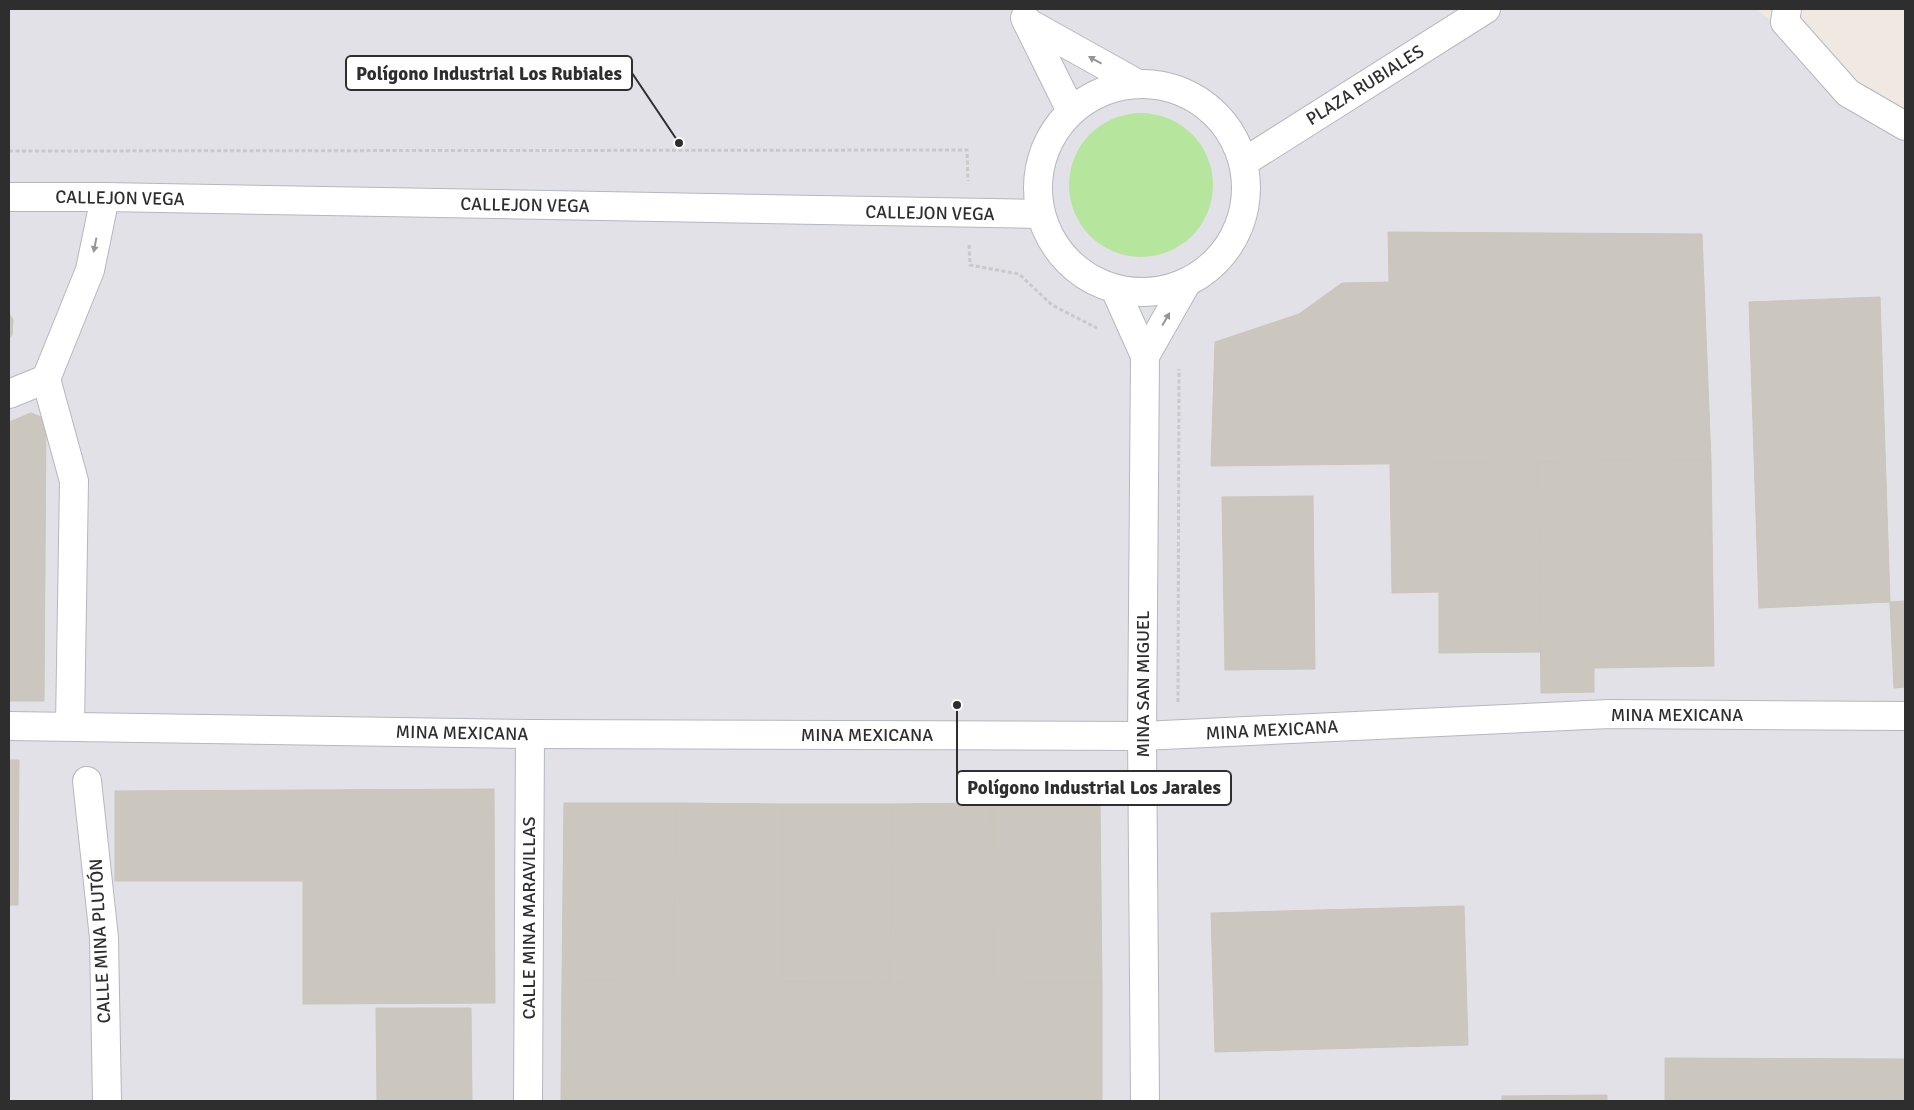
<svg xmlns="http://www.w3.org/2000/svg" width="1914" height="1110" font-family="Signika,sans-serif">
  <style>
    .industrial { fill: #e3e1e8 }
    .green { fill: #b6e59e }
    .building { fill: #cbc7bf; stroke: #cbc5ba }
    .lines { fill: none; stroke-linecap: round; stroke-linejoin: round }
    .minor-casing { stroke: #b4b7c1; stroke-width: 30 }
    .path { stroke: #c9c9c9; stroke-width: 3; stroke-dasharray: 4 2.5; stroke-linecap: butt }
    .minor { stroke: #fff; stroke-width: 28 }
    .oneway { fill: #969696 }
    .labels { text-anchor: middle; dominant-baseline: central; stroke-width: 4; stroke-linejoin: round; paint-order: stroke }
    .street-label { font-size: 18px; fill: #2e2e2e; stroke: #fff }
    .leader { fill: none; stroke: #2e2e2e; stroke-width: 2 }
    .callout-dot { fill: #2e2e2e; stroke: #fff; stroke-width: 2 }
    .callout { fill: #fff; stroke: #2e2e2e; stroke-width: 2 }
    .callout-label { font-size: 19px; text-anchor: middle; font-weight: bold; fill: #2e2e2e }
  </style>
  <rect width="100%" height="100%" fill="#efe9e1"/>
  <polygon class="industrial" points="9,9 1756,9 1905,124 1905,1101 9,1101"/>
  <circle class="green" cx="1141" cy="185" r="72"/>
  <g class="building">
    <polygon points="1388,232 1702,234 1711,460 1211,466 1215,342 1299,314 1342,283 1389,282"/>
    <polygon points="1880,297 1890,602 1759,608 1749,302"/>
    <polygon points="9,313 13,320 12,335 9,339"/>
    <polygon points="31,413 46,419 44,701 9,701 9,422"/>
    <polygon points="1711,460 1714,666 1594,668 1594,692 1541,693 1538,462"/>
    <polygon points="1538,462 1540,652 1439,653 1439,592 1392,593 1390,464"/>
    <polygon points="1313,496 1315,669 1225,670 1222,497"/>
    <polygon points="1905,601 1905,687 1894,688 1890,602"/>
    <polygon points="9,760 19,760 18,905 9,905"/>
    <polygon points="494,789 495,1003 303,1004 303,881 115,881 115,791"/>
    <polygon points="1100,802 1102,983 994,984 992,803"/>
    <polygon points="564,803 675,803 674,982 562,981"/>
    <polygon points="675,803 782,804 782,983 674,982"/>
    <polygon points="992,803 994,984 890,983 892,804"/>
    <polygon points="782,804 892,804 890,983 782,983"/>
    <polygon points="1464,906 1468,1045 1215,1052 1211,913"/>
    <polygon points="562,981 1102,983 1102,1101 561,1101"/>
    <polygon points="376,1008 471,1008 472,1101 377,1101"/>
    <polygon points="1665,1058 1905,1059 1905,1101 1665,1101"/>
    <polygon points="1607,1095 1607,1101 1502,1101 1502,1096"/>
  </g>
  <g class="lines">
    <g class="minor-casing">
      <g id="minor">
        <polyline points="1787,9 1785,22 1848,93 1905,126"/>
        <polyline points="1025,18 1071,111"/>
        <polyline points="1027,22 1138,84"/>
        <circle cx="1142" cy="188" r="104"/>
        <polyline points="1244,162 1486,9"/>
        <polyline points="9,197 105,197 1041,214"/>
        <polyline points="1115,289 1145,356 1142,736 1145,1101"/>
        <polyline points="1145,356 1187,282"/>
        <polyline points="46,379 74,481 70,726"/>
        <polyline points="9,394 46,379 90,270 105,197"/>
        <polyline points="9,726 530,734 1142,736 1609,714 1905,716"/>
        <polyline points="87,781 104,938 107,1101"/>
        <polyline points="528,1101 530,734"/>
      </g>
    </g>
    <g class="path">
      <polyline points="9,151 967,150 968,181"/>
      <polyline points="969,245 970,265 1019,274 1052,305 1097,328"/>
      <polyline points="1178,702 1179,369"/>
    </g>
    <use href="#minor" class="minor"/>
  </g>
  <defs><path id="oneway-solid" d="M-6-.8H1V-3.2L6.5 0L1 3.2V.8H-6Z" transform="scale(1.25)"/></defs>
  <g class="oneway">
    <use href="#oneway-solid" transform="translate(1095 60) rotate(-151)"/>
    <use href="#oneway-solid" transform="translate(95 245) rotate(101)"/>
    <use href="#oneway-solid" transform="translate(1166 319) rotate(-60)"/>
  </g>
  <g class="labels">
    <g class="street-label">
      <text transform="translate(1365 85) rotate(-32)">PLAZA RUBIALES</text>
      <text transform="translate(120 198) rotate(1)">CALLEJON VEGA</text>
      <text transform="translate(525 205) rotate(1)">CALLEJON VEGA</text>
      <text transform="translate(930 213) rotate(1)">CALLEJON VEGA</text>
      <text transform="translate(1143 684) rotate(-90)">MINA SAN MIGUEL</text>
      <text x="1677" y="715">MINA MEXICANA</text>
      <text transform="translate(1272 730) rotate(-3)">MINA MEXICANA</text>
      <text transform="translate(462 733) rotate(1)">MINA MEXICANA</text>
      <text x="867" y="735">MINA MEXICANA</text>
      <text transform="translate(529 918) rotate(-90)">CALLE MINA MARAVILLAS</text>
      <text transform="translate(100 941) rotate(-93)">CALLE MINA PLUTÓN</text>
    </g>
  </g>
  <path class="leader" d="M679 143L632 73M957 705L957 788"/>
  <g class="callout-dot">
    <circle cx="679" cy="143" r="5"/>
    <circle cx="957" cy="705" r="5"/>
  </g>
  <g class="callout">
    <rect x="346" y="56" width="286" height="34" rx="5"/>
    <rect x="957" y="771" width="274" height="34" rx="5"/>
  </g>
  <g class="callout-label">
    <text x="489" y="80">Polígono Industrial Los Rubiales</text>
    <text x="1094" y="794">Polígono Industrial Los Jarales</text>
  </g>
  <rect width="1914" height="1110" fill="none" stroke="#2e2e2e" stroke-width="20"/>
</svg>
